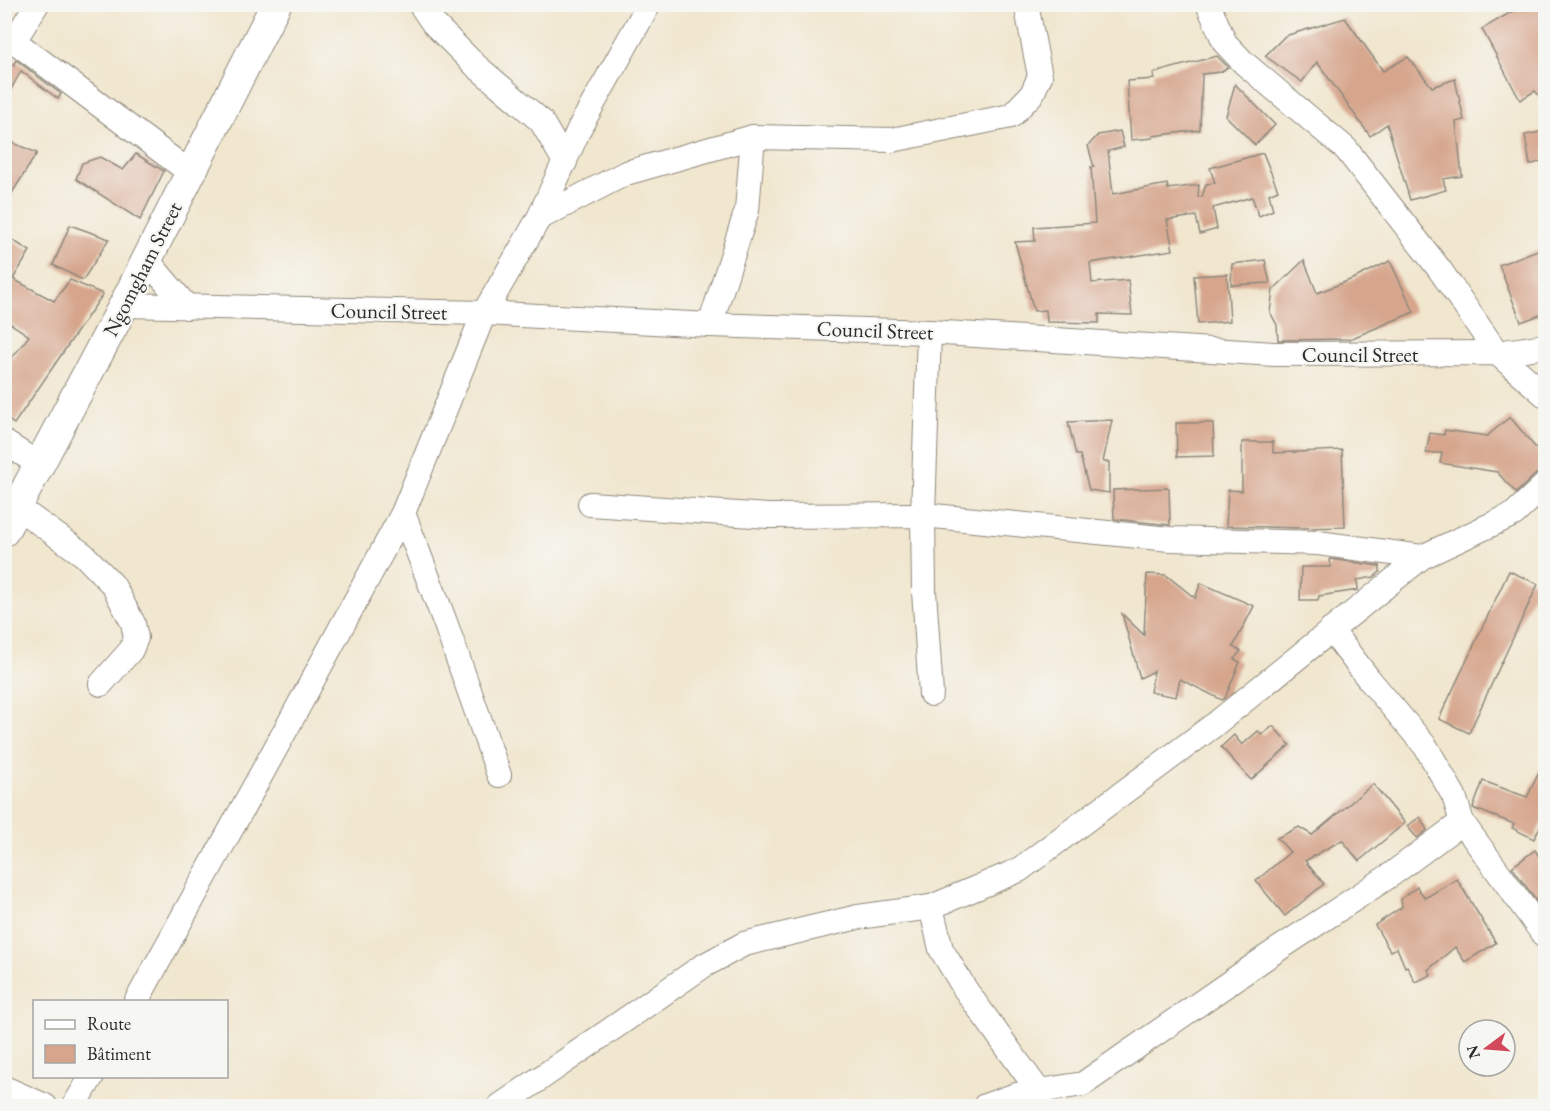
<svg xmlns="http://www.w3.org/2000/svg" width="1550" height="1111" font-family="'EB Garamond',serif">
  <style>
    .building { fill: #d6a58c }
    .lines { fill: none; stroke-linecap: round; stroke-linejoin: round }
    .minor-casing { stroke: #8e887c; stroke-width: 26 }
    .major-casing { stroke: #8e887c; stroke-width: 32 }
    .minor { stroke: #fff; stroke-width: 24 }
    .major { stroke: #fff; stroke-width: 30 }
    .labels { text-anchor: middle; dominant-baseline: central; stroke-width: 4.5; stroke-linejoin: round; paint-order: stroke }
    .street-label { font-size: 21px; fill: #2b2b2b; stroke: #f6f6f2 }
  </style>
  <rect width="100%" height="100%" fill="#f6f6f2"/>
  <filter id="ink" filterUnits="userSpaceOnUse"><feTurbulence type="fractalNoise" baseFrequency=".0167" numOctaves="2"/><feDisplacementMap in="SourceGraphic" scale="12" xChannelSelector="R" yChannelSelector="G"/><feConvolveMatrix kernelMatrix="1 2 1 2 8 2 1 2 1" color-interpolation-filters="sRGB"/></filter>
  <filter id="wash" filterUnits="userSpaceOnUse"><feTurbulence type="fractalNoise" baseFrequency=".008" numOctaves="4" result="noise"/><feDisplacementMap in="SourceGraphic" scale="24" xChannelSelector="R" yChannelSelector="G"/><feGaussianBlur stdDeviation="1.35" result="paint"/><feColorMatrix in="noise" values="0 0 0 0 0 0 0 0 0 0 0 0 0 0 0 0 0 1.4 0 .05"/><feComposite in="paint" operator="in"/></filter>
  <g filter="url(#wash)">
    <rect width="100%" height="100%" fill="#f1e6ce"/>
    <g id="blocks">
      <g class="building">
        <polygon points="1525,4 1545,4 1545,102 1535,91 1520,100 1482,29"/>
        <polygon points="1345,18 1383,71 1408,57 1432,87 1455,79 1464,120 1456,122 1462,176 1443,179 1446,190 1410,200 1387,124 1370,136 1317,62 1302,82 1265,56 1285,36"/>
        <polygon points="1217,56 1228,67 1221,72 1202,74 1200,130 1153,136 1153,138 1131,140 1127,81 1154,79 1153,73"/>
        <polygon points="16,60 61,94 58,99 21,71 4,102 4,63 15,66 13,65"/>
        <polygon points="1235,84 1275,125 1255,145 1226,116"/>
        <polygon points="1120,131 1124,147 1108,151 1113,194 1167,184 1168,189 1199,185 1198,197 1202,197 1206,184 1215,183 1210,168 1263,153 1278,190 1269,194 1273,210 1259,216 1252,197 1213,208 1217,229 1200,234 1196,216 1167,220 1173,250 1090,263 1092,283 1128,280 1132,315 1099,314 1099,323 1047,322 1046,310 1034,311 1015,242 1035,241 1034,227 1095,223 1091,167 1094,167 1088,146 1098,135"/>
        <polygon points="1545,131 1545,160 1530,165 1525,135"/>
        <polygon points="4,139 37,153 4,206"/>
        <polygon points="136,154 164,171 140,220 76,179 82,163 100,157 123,170"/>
        <polygon points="70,225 109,239 83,280 53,265"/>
        <polygon points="4,235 30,251 13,279 54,301 70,280 103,294 14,424 4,417 4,368 29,336 4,319"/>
        <polygon points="1545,247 1545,313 1521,322 1499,265"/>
        <polygon points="1265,260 1270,283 1231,285 1232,264"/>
        <polygon points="1304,260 1317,293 1355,278 1390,261 1414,312 1350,339 1278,340 1277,325 1270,312 1273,290"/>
        <polygon points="1227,274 1230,321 1198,324 1194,276"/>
        <polygon points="1510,417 1545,459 1545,470 1536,474 1516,493 1497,472 1440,463 1442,453 1426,453 1430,433 1444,435 1445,430 1487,436"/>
        <polygon points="1112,420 1103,462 1109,462 1109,493 1089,490 1080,455 1076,455 1068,422"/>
        <polygon points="1176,423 1213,423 1214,456 1177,457"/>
        <polygon points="1242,442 1273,442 1273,453 1342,450 1345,527 1304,528 1226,526 1228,490 1242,491"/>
        <polygon points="1169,488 1170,525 1114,519 1113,490"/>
        <polygon points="1330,559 1380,566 1380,572 1374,577 1357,580 1358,590 1319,596 1318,600 1300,600 1301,567 1331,567"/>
        <polygon points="1509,571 1538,584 1469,733 1439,719"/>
        <polygon points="1147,574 1166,575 1195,598 1201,583 1254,606 1233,647 1241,651 1234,659 1240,662 1225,698 1222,700 1180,679 1176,697 1150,692 1154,671 1140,678 1122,614 1144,635"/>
        <polygon points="1273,726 1290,745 1251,780 1221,747 1234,735 1242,745 1258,731 1262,735"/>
        <polygon points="1545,760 1545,816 1534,839 1512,828 1514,824 1473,808 1483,781 1527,797"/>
        <polygon points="1373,784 1405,823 1359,861 1342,840 1305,861 1324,884 1285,916 1256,881 1290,852 1277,838 1299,827 1312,835"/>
        <polygon points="1420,817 1427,830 1417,838 1407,826"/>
        <polygon points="1535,850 1545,866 1545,913 1512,867"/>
        <polygon points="1457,879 1496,943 1465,962 1455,947 1428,970 1431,975 1415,982 1407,966 1405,967 1397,948 1390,951 1375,925 1402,907 1401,899 1417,887 1425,898"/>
      </g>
    </g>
  </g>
  <g filter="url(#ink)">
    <use href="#blocks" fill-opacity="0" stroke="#8e887c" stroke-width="1.5"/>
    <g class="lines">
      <g class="minor-casing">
        <g id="minor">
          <polyline points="420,4 433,23 475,65 541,121 565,162"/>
          <polyline points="1208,4 1225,43 1244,63 1346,149 1440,270 1497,353 1546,346"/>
          <polyline points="4,39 14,41 192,174"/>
          <polyline points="14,41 37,4"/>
          <polyline points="539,218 626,173 753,137 892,140 1011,116 1032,94 1040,76 1026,4"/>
          <polyline points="147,260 187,307"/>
          <polyline points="124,305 484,313 710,325 929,332 1274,354 1497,353 1546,396"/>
          <polyline points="710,325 747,210 753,137"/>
          <polyline points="929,332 923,515 924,591 931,694"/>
          <polyline points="4,442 40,465"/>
          <polyline points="590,504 768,516 923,515 1170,539 1318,543 1422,557"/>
          <polyline points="17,507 84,555 113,585 133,623 136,638 131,650 101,684"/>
          <polyline points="403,513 445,622 499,775"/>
          <polyline points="1462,822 1546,938"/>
          <polyline points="931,907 941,949 965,989 1038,1090"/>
          <polyline points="136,1002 290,722 403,513 484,313 539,218 580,127 649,4"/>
          <polyline points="4,1088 45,1106"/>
          <polyline points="74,1106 92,1076"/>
          <polyline points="500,1106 703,966 744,944 858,917 931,907 1019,870 1214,725 1422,557 1514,514 1546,484"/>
          <polyline points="985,1106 1016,1095 1083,1084 1268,956 1392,874 1462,822 1454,796 1426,747 1368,678 1331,630"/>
        </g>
      </g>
      <g class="major-casing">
        <polyline id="major" points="4,531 124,305 276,4"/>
      </g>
      <use href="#minor" class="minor"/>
      <use href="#major" class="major"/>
    </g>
  </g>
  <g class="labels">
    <g class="street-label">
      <text transform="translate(142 269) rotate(-63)">Ngomgham Street</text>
      <text transform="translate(389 311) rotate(1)">Council Street</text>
      <text transform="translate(875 330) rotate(2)">Council Street</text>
      <text x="1360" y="354">Council Street</text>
    </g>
  </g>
  <rect width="1550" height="1111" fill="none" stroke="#f6f6f2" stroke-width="24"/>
  <rect x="33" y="1000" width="195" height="78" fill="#f6f6f2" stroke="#a5a5a2" stroke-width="1.5"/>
  <rect x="45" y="1020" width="30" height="9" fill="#ffffff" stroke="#a5a5a2" stroke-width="1.5"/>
  <text x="87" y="1030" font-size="18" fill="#2b2b2b">Route</text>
  <rect x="45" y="1045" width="30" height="18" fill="#d6a58c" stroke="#a5a5a2" stroke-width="1.5"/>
  <text x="87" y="1060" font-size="18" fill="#2b2b2b">Bâtiment</text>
  <g transform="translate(1487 1048) rotate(254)"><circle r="28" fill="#f6f6f2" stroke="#a5a5a2" stroke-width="1.5"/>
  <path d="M0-4.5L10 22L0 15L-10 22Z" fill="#d1495b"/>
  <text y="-9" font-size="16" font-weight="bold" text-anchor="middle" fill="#2b2b2b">N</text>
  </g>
</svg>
